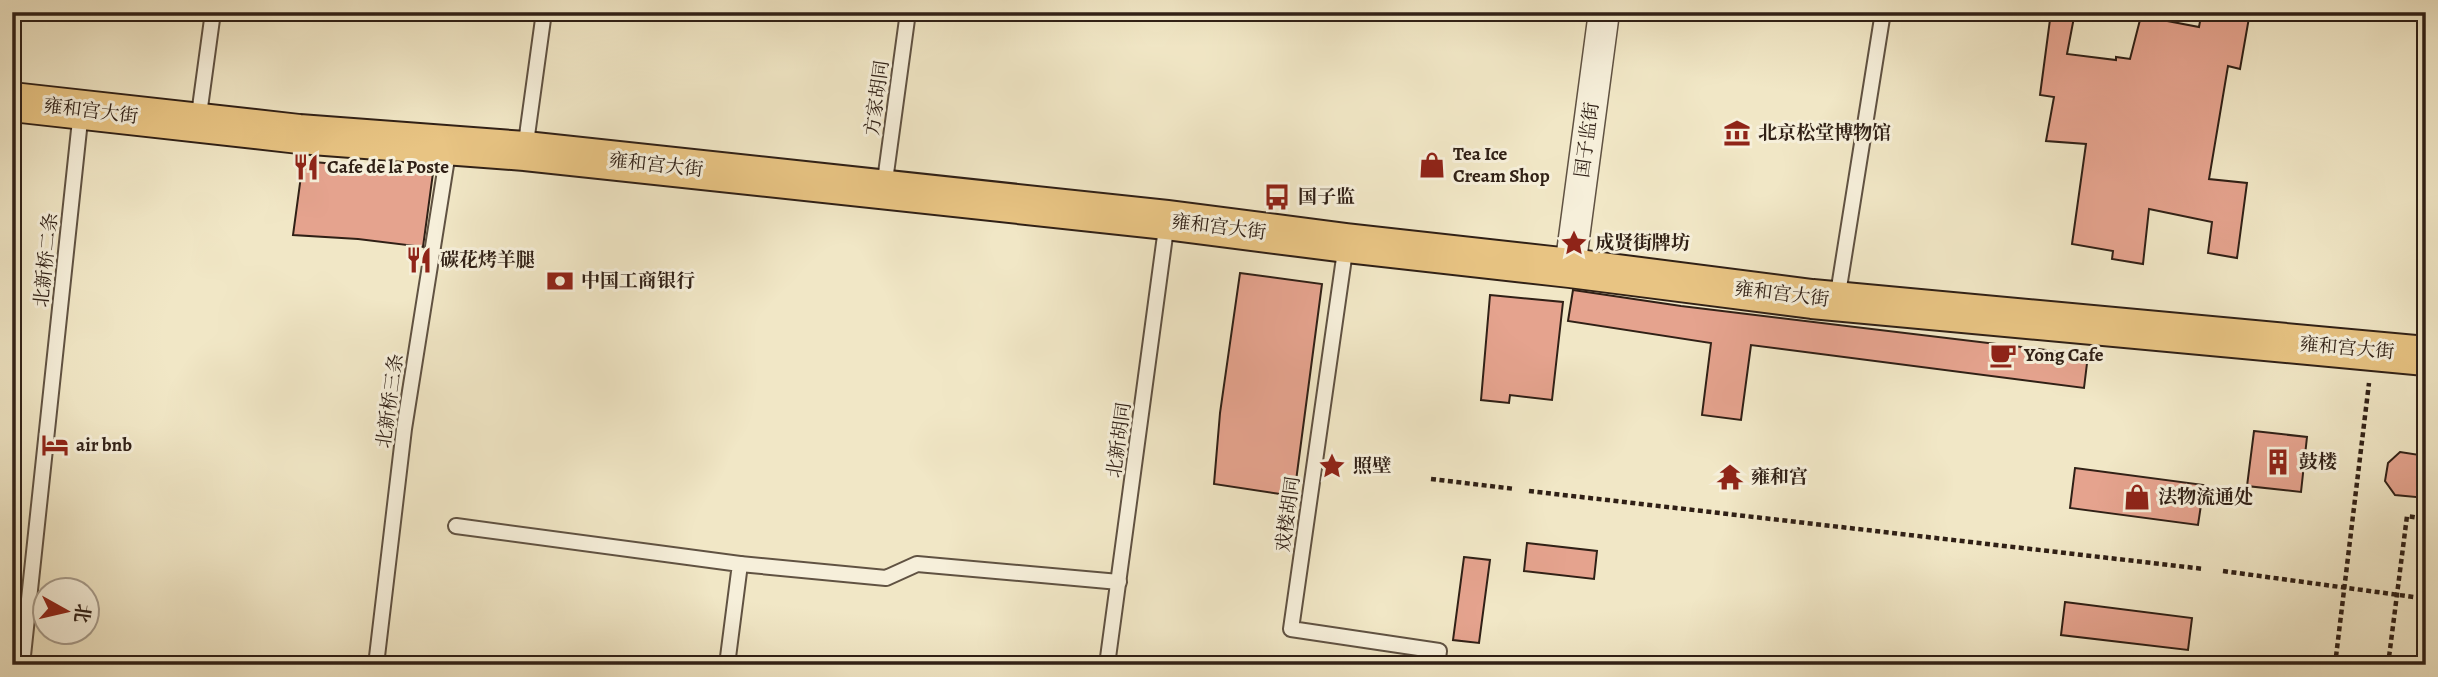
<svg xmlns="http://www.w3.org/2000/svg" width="2438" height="677" font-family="Alegreya,'Noto Serif SC',serif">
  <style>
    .building { fill: #e5a38e; stroke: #302016; stroke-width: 2 }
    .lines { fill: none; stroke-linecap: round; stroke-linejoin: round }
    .lane-casing { stroke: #605242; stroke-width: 18 }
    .street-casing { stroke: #605242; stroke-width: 33 }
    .primary-casing { stroke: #302016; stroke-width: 42 }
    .path { stroke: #302016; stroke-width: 4.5; stroke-dasharray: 5 3.5; stroke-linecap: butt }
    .lane { stroke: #f6efda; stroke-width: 14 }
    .street { stroke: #f6efda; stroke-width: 30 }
    .primary { stroke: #e8c483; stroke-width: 38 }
    .labels { text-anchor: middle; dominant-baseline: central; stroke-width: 6; stroke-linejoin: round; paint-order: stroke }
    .street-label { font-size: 19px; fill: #302016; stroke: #f6efda }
    .poi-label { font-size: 19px; font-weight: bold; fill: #302016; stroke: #f6efda; text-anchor: start }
  </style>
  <rect width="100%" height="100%" fill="#f1e7c6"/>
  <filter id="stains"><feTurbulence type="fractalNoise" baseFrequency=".00286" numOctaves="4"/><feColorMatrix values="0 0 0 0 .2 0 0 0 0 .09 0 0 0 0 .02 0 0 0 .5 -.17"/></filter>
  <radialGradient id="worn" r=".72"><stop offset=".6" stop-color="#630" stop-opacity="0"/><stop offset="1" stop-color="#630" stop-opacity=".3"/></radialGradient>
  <g class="building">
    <polygon points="2051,12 2075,12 2067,54 2116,60 2116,57 2130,59 2141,16 2199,27 2201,16 2218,18 2219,12 2250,12 2240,69 2228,66 2209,179 2247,183 2237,258 2208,253 2212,222 2149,209 2143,264 2112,259 2113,251 2072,244 2086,144 2046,141 2054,97 2040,95"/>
    <polygon points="303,161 433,173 423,247 358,239 293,235"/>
    <polygon points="1240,273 1322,284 1294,496 1214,484 1220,413"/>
    <polygon points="1573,290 1681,306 2088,355 2084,388 1751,345 1741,420 1702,415 1711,343 1568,321"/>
    <polygon points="1490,295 1563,302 1552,400 1510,395 1509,403 1481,400"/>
    <polygon points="2254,431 2307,437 2301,492 2247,486"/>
    <polygon points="2400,452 2426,456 2426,498 2395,495 2385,481 2388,463"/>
    <polygon points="2075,468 2204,485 2198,525 2070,508"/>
    <polygon points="1527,543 1597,551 1594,579 1524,571"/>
    <polygon points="1464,557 1490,560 1479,643 1453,640"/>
    <polygon points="2065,602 2192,618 2188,650 2061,635"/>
  </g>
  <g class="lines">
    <g class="lane-casing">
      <g id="lane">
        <polyline points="198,122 213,12"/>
        <polyline points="525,150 544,12"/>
        <polyline points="884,188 908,12"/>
        <polyline points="1346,244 1291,629 1439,651 1437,665"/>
        <polyline points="1837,300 1883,12"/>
        <polyline points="456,526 740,564 727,665"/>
        <polyline points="740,564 886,578 917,564 1119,582"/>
        <polyline points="22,665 81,111"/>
        <polyline points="376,665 404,429 449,146"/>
        <polyline points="1107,665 1167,221"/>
      </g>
    </g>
    <g class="street-casing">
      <polyline id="street" points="1570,268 1604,12"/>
    </g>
    <g class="primary-casing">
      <polyline id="primary" points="12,102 299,134 525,151 1167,220 1346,243 1570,268 1812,299 2426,356"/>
    </g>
    <g class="path">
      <polyline points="1431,479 1515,489"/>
      <polyline points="1529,491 2204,569"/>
      <polyline points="2223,571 2421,598"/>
      <polyline points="2335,665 2369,383"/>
      <polyline points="2388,665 2407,516 2426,519"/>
    </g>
    <use href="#lane" class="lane"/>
    <use href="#street" class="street"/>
    <use href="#primary" class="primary"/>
  </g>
  <defs>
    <g id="museum-bare" transform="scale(2.1)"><path d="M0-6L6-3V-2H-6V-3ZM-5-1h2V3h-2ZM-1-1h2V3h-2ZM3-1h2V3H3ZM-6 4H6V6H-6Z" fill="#8f2418" stroke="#f6efda" stroke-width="2.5" paint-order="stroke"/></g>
    <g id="shop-bare" transform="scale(2.1)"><path d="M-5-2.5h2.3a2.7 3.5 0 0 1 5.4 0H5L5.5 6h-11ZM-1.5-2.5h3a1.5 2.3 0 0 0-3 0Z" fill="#8f2418" stroke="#f6efda" stroke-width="2.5" paint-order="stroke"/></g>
    <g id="restaurant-bare" transform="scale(2.1)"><path d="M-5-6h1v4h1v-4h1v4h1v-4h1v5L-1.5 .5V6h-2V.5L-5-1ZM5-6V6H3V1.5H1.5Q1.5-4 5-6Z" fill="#8f2418" stroke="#f6efda" stroke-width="2.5" paint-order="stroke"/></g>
    <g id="bus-bare" transform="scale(2.1)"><path d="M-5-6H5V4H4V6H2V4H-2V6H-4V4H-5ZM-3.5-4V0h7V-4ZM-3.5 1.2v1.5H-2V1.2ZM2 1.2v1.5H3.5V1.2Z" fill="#8f2418" stroke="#f6efda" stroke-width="2.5" paint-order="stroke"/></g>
    <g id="sight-bare" transform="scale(2.1)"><path d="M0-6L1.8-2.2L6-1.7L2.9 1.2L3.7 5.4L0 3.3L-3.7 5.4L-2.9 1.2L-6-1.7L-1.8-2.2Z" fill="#8f2418" stroke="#f6efda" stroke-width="2.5" paint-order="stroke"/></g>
    <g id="bank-bare" transform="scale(2.1)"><path d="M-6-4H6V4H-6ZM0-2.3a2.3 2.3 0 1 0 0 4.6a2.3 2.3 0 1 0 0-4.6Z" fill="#8f2418" stroke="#f6efda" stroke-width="2.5" paint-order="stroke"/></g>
    <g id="cafe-bare" transform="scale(2.1)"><path d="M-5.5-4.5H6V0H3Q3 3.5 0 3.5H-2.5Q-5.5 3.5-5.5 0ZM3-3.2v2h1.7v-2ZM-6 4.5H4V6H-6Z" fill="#8f2418" stroke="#f6efda" stroke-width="2.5" paint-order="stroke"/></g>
    <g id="hotel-bare" transform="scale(2.1)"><path d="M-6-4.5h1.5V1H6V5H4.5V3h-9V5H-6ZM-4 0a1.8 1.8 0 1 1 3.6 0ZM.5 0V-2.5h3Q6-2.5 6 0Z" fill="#8f2418" stroke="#f6efda" stroke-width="2.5" paint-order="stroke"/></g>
    <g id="building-bare" transform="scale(2.1)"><path d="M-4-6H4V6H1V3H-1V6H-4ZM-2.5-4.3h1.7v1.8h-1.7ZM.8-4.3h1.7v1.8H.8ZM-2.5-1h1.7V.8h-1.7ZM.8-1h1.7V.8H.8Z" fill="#8f2418" stroke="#f6efda" stroke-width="2.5" paint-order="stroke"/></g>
    <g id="temple-bare" transform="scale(2.1)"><path d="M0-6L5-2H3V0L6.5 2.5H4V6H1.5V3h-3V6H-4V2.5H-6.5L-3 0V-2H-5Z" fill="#8f2418" stroke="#f6efda" stroke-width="2.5" paint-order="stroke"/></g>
  </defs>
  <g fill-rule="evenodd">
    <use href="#museum-bare" x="1737" y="133"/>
    <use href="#shop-bare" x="1432" y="165"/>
    <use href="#restaurant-bare" x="306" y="167"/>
    <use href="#bus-bare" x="1277" y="197"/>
    <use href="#sight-bare" x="1574" y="243"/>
    <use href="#restaurant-bare" x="419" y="260"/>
    <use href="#bank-bare" x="560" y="281"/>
    <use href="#cafe-bare" x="2003" y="355"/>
    <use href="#hotel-bare" x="55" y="445"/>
    <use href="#building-bare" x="2278" y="462"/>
    <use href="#sight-bare" x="1332" y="466"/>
    <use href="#temple-bare" x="1730" y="477"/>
    <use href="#shop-bare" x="2137" y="497"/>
  </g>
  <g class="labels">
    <g class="street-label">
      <text transform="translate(877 98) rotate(-82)">方家胡同</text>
      <text transform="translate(91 111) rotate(7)">雍和宫大街</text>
      <text transform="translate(1587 140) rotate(-82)">国子监街</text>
      <text transform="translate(656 165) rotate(6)">雍和宫大街</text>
      <text transform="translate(1219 227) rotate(7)">雍和宫大街</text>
      <text transform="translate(46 260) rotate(-84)">北新桥二条</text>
      <text transform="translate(1782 294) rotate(7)">雍和宫大街</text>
      <text transform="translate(2347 348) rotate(5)">雍和宫大街</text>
      <text transform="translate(390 401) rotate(-82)">北新桥三条</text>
      <text transform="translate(1119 440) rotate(-82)">北新胡同</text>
      <text transform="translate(1288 514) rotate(-82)">戏楼胡同</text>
    </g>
    <g class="poi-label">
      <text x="1758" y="133">北京松堂博物馆</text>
      <text x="1453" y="154">Tea Ice<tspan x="1453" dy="22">Cream Shop</tspan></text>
      <text x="327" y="167">Cafe de la Poste</text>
      <text x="1298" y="197">国子监</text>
      <text x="1595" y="243">成贤街牌坊</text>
      <text x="440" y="260">碳花烤羊腿</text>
      <text x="581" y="281">中国工商银行</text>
      <text x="2024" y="355">Yong Cafe</text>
      <text x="76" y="445">air bnb</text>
      <text x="2299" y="462">鼓楼</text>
      <text x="1353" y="466">照壁</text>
      <text x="1751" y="477">雍和宫</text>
      <text x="2158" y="497">法物流通处</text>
    </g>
  </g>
  <rect width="2438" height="677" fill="none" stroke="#f1e7c6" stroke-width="42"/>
  <rect x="14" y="14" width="2410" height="649" fill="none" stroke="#302016" stroke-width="3.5"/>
  <rect x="21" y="21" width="2396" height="635" fill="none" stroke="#302016" stroke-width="2"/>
  <g transform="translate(66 611) rotate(98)"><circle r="33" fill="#f6efda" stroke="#a79c8c" stroke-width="2"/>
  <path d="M0-5L12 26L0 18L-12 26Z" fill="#8f2418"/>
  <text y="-10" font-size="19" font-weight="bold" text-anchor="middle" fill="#302016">北</text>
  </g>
  <rect width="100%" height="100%" filter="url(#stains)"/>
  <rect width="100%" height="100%" fill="url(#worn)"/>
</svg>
